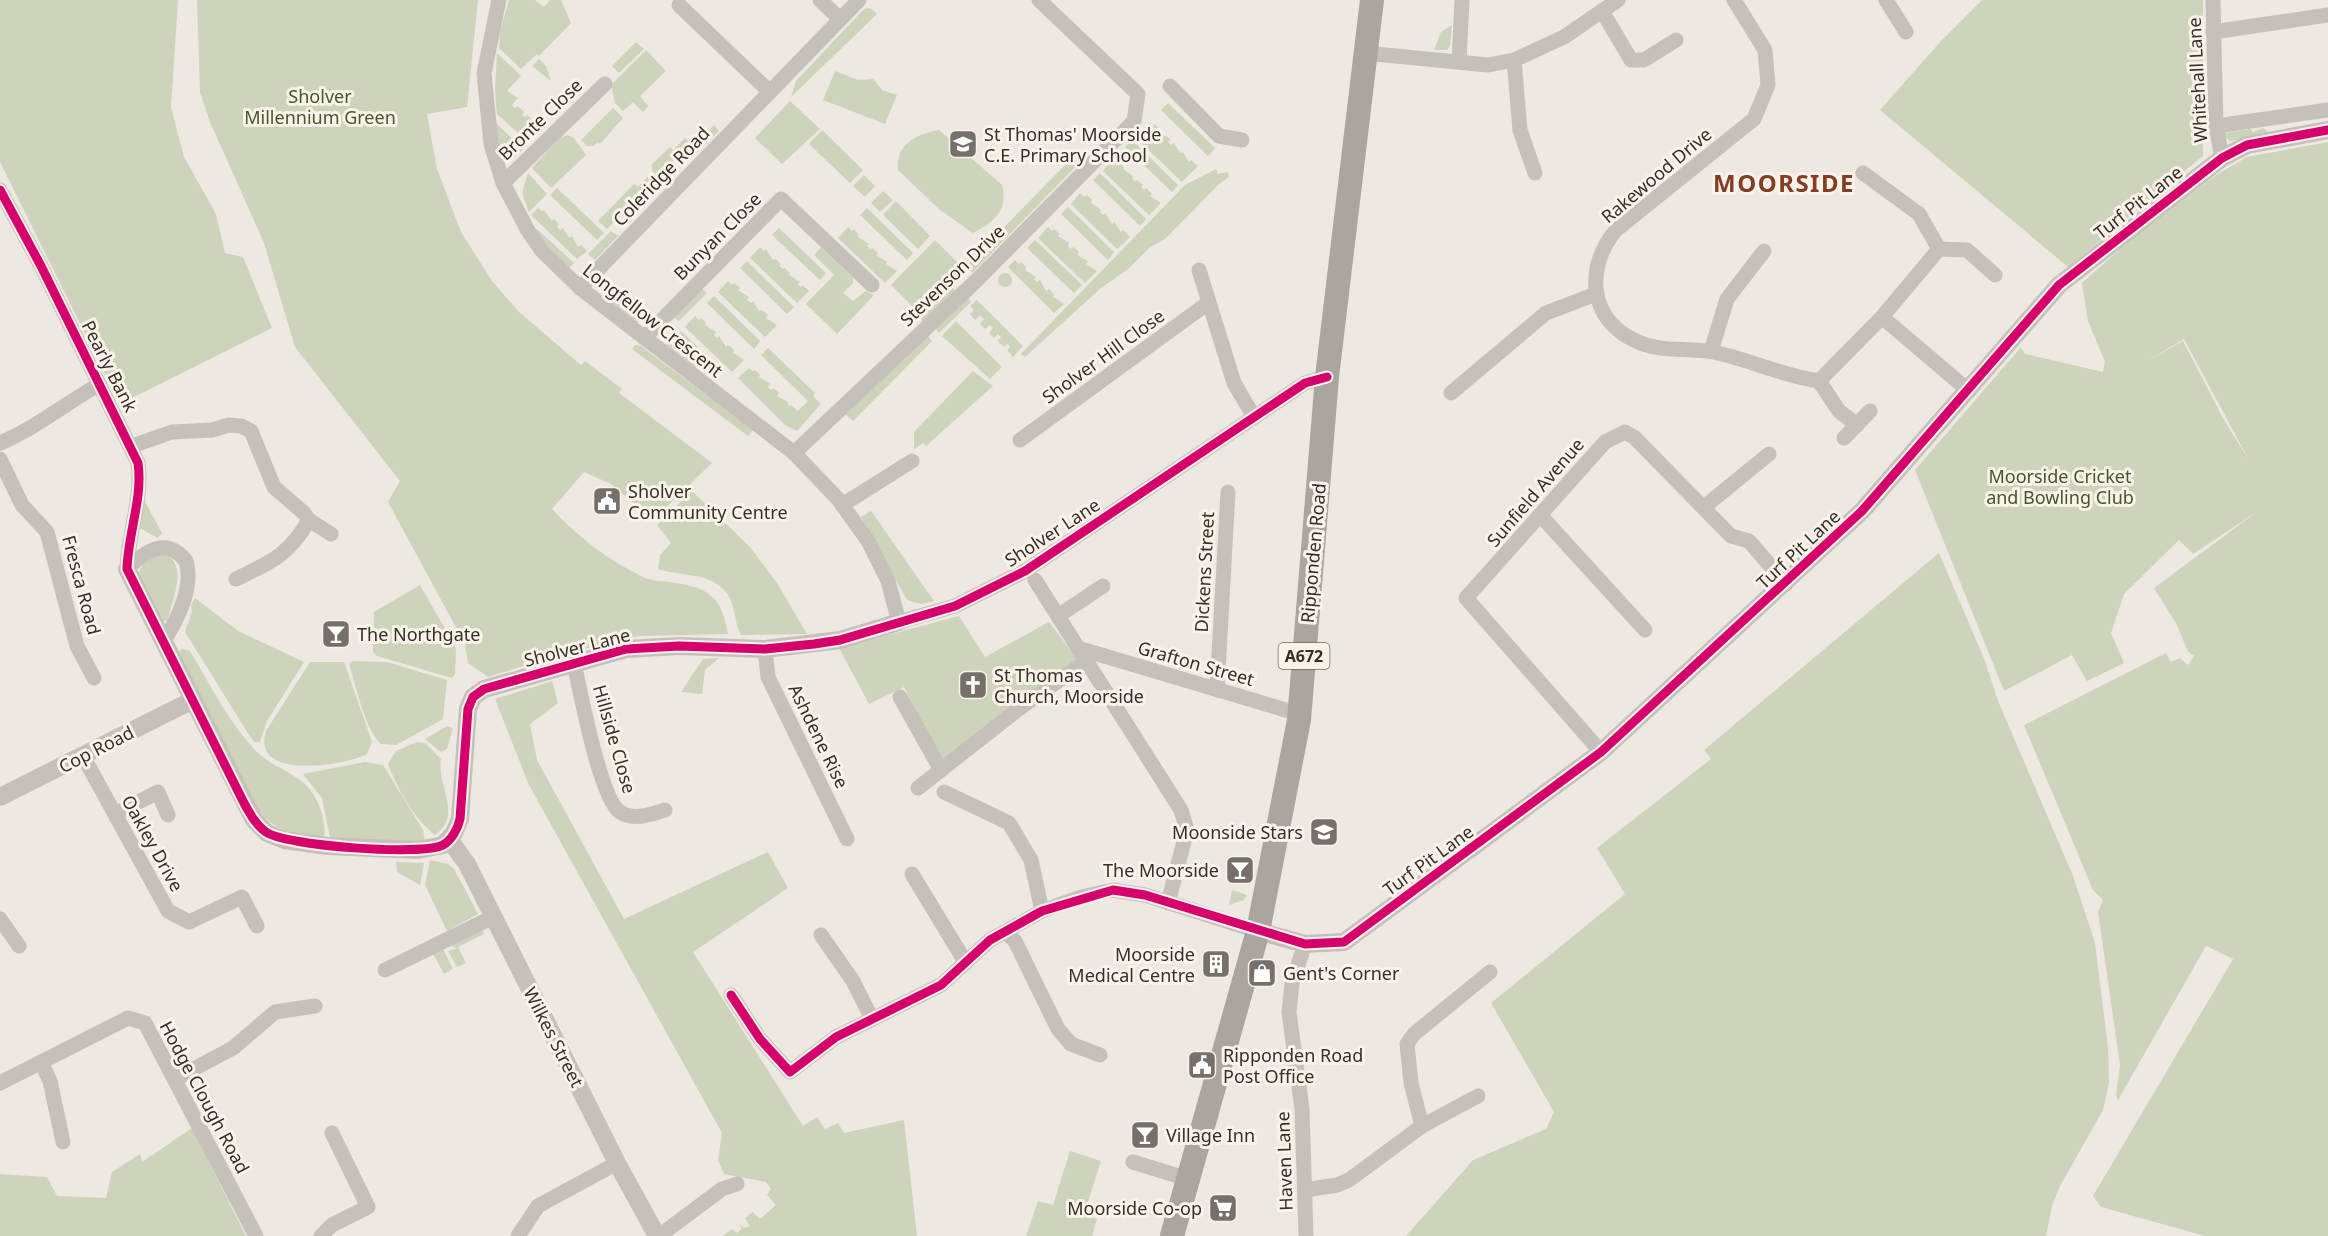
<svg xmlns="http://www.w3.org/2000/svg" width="2328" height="1236" font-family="'Noto Sans',sans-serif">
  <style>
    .green { fill: #ced3bc; fill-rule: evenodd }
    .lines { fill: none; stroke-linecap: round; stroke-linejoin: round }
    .minor { stroke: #c6c0bb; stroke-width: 15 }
    .tertiary { stroke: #c6c0bb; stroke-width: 18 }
    .primary { stroke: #aba5a0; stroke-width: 24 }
    .cycleway-casing { stroke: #faf3ea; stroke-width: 13 }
    .cycleway { stroke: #d6006c; stroke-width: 9 }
    .labels { text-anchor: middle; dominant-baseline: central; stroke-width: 6; stroke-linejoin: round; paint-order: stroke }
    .shield { fill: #faf3ea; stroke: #726963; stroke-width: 1.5 }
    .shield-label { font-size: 16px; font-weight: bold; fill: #382e29 }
    .street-label { font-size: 18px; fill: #382e29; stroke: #faf3ea }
    .park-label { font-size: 18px; fill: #46562d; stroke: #faf3ea }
    .poi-label { font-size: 18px; fill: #382e29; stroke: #faf3ea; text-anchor: start }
    .district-label { font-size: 24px; font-weight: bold; letter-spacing: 1.5px; fill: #863c22; stroke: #faf3ea }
  </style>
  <rect width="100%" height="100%" fill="#ede8e2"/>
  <g class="green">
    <polygon points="0,0 178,0 171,107 184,157 216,214 225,253 243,257 272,328 120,404 0,162"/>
    <path d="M197,0H478L467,107L427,114L437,169L461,232L492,281L519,312L581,365L585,361L622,389L619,393L712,463L653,520L611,484L584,472L552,509C578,537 608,560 643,577C651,581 661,581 670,582C709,588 721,595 728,634L639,636L565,653L488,677L468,663L465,644L388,502L400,481L295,347L264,243L210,122L200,92Z"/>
    <polygon points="509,0 535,0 544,7 550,0 561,0 571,23 539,56 537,54 521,69 499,48 500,32"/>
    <polygon points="1982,0 2203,0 2203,156 2068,267 1880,110 1941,41"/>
    <polygon points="870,8 877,14 791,97 796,81 864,9"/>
    <polygon points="1452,25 1450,46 1447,50 1434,50 1441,32"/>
    <polygon points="636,42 644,49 619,73 612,66"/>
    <polygon points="646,50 666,71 640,96 648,106 643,112 633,102 623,111 615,103 611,85"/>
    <polygon points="497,53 521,76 507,91 518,98 512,105 515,108 518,106 524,112 522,115 525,117 527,115 533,120 531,123 542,129 528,142 497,114 495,90"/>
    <polygon points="539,59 546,66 551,81 532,66"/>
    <polygon points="835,71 858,80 873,79 882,90 897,95 885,124 823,100"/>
    <polygon points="790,101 820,129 782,164 755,138"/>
    <polygon points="1168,103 1215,148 1208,156 1161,110"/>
    <polygon points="613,108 623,118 600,144 598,142 594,146 587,146 581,140"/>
    <polygon points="492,119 523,149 514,158 501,152"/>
    <polygon points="1149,123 1153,126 1155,124 1160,130 1159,132 1170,139 1168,142 1171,145 1174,143 1180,153 1183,152 1189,162 1191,160 1198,166 1182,182 1135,137"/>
    <polygon points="714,125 719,131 690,160 685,155"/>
    <polygon points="2263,128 2272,135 2230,141 2225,137 2225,133 2250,129 2253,132"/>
    <polygon points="822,130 863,170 850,183 809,144"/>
    <path d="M939,130L1002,185C1009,210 994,222 973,233L940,210L898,170C895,144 917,134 939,130Z"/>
    <polygon points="567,135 574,138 586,155 551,188 532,168 560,138"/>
    <polygon points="685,138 690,143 658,177 652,171 652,164 670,147 673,150"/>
    <polygon points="1132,140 1178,185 1172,192 1125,147"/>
    <path d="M2328,142V1236H2205L2101,1207L2093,1196L2233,959L2206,946L2118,1100L2116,1095L2120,1065L2098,912L2103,900L2093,890L2024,725L2166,653L2171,662L2180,658L2188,665L2194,656L2188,652L2177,625L2154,588L2258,511L2193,554L2179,540L2124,594L2111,633L2124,663L2087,681L2072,655L2004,691L1915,470L2021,347L2025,354L2103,372L2105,362L2088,321L2082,283L2139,232L2216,175L2247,157ZM2184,339L2249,460L2224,420L2183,341L2147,361Z"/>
    <polygon points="1072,158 1076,166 972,273 966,266"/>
    <polygon points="1112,160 1116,163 1118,161 1124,167 1123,169 1133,176 1132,178 1135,182 1137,180 1143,185 1141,187 1144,190 1146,188 1152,194 1150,196 1161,203 1149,215 1103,171"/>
    <polygon points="1216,169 1218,174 1228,172 1229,177 1220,183 1165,239 1150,247 1128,269 1101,288 1025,357 1021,354 1185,185"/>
    <polygon points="528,173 547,194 529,212 522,193"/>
    <polygon points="1100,173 1146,219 1140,226 1093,180"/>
    <polygon points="649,175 655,181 607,229 598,221 634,184 638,187"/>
    <polygon points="864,175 875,186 865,197 853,186"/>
    <polygon points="557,188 604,233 597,240 550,195"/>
    <polygon points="883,191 893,200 880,212 871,203"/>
    <polygon points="1080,193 1084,197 1087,195 1092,200 1091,203 1101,210 1100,212 1103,215 1105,213 1112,224 1114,222 1121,232 1123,230 1130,237 1117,249 1071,204"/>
    <polygon points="896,201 930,236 918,249 883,215"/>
    <polygon points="1068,207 1114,252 1108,260 1061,214"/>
    <polygon points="538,208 542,211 544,210 552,221 554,219 559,224 557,226 560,230 563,228 569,238 572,236 578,247 581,245 587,251 577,259 531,215"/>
    <polygon points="867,208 913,253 907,260 860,215"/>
    <polygon points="848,227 852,231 854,229 859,235 858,237 869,244 867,246 870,249 872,248 878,253 876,255 887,262 886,264 897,271 885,283 838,238"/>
    <polygon points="1048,227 1052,231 1054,229 1060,234 1058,236 1069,243 1068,246 1071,249 1073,247 1079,252 1077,255 1088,261 1086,264 1097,271 1085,283 1038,238"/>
    <polygon points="779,228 826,273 820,280 772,235"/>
    <polygon points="537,229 574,263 568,269 535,231"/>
    <polygon points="611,231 618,236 595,260 588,254"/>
    <polygon points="935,240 964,269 920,314 891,285"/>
    <polygon points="1035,240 1082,285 1074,293 1027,248"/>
    <polygon points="760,247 764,251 766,249 773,260 776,259 781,264 779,266 783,269 785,268 790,273 789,275 800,282 798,284 801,287 803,285 809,291 797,303 750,258"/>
    <polygon points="821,247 853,278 853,283 843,293 853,301 866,291 874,295 837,334 806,304 834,275 814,255"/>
    <polygon points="1015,260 1019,264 1021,262 1026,267 1025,270 1036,277 1034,279 1037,282 1040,280 1046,291 1049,289 1054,295 1053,297 1064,304 1054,313 1008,267"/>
    <polygon points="747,261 794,307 787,314 740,268"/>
    <circle cx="1005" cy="280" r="7"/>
    <polygon points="607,281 645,317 636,324 607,300 601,286"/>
    <polygon points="728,281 732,285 734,283 740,288 738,290 749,297 747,300 751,303 753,301 759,311 762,310 768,315 766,318 777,325 765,337 718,292"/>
    <polygon points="701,288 707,293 679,321 673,317"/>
    <polygon points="953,288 957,292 924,323 921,318"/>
    <polygon points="714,296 760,341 754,349 707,303"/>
    <polygon points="968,298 971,302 939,333 935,328"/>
    <polygon points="977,300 1023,346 1013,357 1007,350 1010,347 1008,344 1004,347 997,341 1001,337 998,334 994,338 989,333 993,328 990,325 985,329 980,324 984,319 980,316 975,320 970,314 974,310 970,306"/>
    <polygon points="695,316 699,320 701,318 706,323 705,325 716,332 714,335 717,338 719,336 726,347 728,345 734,350 733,353 744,360 732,372 685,327"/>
    <polygon points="956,321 1002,367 990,379 942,336"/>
    <polygon points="681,331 708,357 696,368 666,345"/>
    <polygon points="927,335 932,341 853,421 844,413"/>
    <polygon points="635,345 641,346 753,430 748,436 632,349"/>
    <polygon points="768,348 815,393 813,396 821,404 797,431 785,425 738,378 749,368 753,371 755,370 760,375 759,377 770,384 768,387 771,390 774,388 779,393 777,396 788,402 789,407 791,405 798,411 808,401 761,355"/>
    <polygon points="973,371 993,386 926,446 923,443 914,449 914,432"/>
    <path d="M692,491L750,547L777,583L807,634L741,635C734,623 736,607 728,595C712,571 681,577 658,569L660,555L671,543L657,525Z"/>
    <polygon points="144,500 162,533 158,538 137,527"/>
    <polygon points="871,511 934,601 921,604 907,600 861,517"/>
    <polygon points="1939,553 1985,661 1998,701 2073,876 2095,943 2108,1047 2109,1083 2103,1110 2060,1186 2052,1206 2046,1236 1406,1236 1473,1160 1546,1129 1554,1112 1491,1003 1625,894 1597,848 1711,759 1704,750"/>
    <path d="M167,554C188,570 172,598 168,620L163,621L138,573L148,556Z"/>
    <polygon points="420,585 456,648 455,674 452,678 377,656 373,652 374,612"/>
    <polygon points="195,598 238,631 304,662 267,721 260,742 254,742 249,735 185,632 192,611 191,605"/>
    <polygon points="959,616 985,657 1049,622 1078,660 941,761 904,687 869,704 839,648"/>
    <path d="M182,649L190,651C210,684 228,721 254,749C272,769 302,773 315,797C321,807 326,826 324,838C294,835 280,833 258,812L178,652Z"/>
    <polygon points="719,658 705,670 702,694 681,692 703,659"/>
    <path d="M352,661L387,662L447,680L443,719L396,745L381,744C365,730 356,685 349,664Z"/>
    <path d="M310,662H344L372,742L367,754C345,766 250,781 266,731Z"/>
    <polygon points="552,681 558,703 530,724 537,760 624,919 768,852 788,888 693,952 803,1126 817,1117 825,1129 838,1123 844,1133 904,1120 917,1236 723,1236 732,1229 737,1233 742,1228 739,1223 744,1228 750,1226 745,1218 753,1212 760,1219 776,1205 767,1195 771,1189 766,1182 724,1174 718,1160 722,1133 529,785 495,699"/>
    <polygon points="447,726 453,728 447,749 441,752 425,739"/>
    <path d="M417,742L425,743L441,759C436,786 464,814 435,835C414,819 397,788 388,764L396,751Z"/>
    <polygon points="365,762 383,765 423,830 425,842 330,838 322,798 303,774"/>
    <polygon points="430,860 448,864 454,869 478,914 447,931 425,885"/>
    <polygon points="396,862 424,863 420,885 397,872"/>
    <polygon points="1232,890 1247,895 1244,900 1229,905"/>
    <polygon points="482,930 484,934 458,947 466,963 457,967 448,951 456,949 451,945"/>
    <polygon points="442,947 453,969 444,974 432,952"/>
    <polygon points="192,1128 246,1236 0,1236 0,1174 47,1177 57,1196 106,1198 112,1172 140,1154 142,1162"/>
    <polygon points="1070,1151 1101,1161 1084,1214 1097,1219 1092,1236 1026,1236 1038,1201 1053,1205"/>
  </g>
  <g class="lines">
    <g class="minor">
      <polyline points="499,0 484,73 491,144 503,183 528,231 542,251 580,288 794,453 838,499 868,541 888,581 899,622 955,606 1025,571 1305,383 1327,377"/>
      <polyline points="820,0 840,19"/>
      <path d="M1734,0L1765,50L1768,85L1754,119L1616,230C1585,267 1588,319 1636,341C1660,353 1688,347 1713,352C1749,359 1782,376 1819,381L1882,317L1939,249"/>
      <polyline points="1886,0 1906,32"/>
      <polyline points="2213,0 2216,126 2222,158"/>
      <polyline points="679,5 770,92"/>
      <polyline points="1602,11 1631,60 1644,60 1676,40"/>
      <polyline points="2213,32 2328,15"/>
      <polyline points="1365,53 1488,65 1514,60 1564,37 1618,0"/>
      <polyline points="1514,60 1520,130 1535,173"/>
      <polyline points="1459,62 1462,0"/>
      <polyline points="1170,86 1219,136 1242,140"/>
      <polyline points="2216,126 2328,110"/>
      <polyline points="1863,173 1919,214 1939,249"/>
      <polyline points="503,183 605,84"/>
      <path d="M0,190L41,266L138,463C143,498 128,533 127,569"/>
      <polyline points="1939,249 1967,250 1995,275"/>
      <polyline points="1199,270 1234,383 1254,417"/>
      <polyline points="580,288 859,0"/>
      <polyline points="1882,317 1969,391"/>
      <polyline points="644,338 781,199 872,285"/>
      <polyline points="1711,351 1727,299 1764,251"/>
      <polyline points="1819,381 1839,411 1857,425"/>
      <polyline points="1451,393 1546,313 1596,294"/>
      <polyline points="1844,438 1870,411"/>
      <polyline points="1020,440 1208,303"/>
      <path d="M0,443C36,428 66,403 100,384"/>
      <path d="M132,446L172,432L212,430L229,425L241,426L251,431L274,487L304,513L309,520C289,555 271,562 236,579"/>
      <polyline points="794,453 977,280 1134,121 1138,94 1039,0"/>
      <polyline points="0,459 22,505 47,532 77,646 94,678"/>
      <polyline points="842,505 912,461"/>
      <polyline points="1704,507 1769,454"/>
      <polyline points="1541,516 1645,630"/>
      <polyline points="309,520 331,534"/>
      <path d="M127,569C145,551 166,536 186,561C194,587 177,621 163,642"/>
      <polyline points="1035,580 1181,810 1187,830 1168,903"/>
      <polyline points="1058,616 1103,586"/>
      <polyline points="765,649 768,677 847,839"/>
      <polyline points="1081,649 1299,714"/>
      <path d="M574,663C580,690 600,799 620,812C634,821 651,814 665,810"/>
      <polyline points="1217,690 1228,492"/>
      <polyline points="900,697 941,770"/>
      <polyline points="1601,752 1466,598 1605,442 1625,432 1634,437 1731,536 1749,541 1786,584"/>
      <polyline points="83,756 168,911 189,922 242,897 257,926"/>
      <polyline points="918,788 1016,711 1088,660"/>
      <polyline points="944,792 1009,823 1031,860 1042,911"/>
      <polyline points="115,814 158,792 168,815"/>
      <polyline points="912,874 966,963"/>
      <polyline points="0,919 19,946"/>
      <polyline points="1005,932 1015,941 1058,1029 1071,1044 1100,1055"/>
      <polyline points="821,935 853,981 872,1019"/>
      <polyline points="1305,944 1292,983 1289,1012 1302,1109 1306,1236"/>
      <polyline points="385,970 493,917"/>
      <polyline points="731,995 760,1039 790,1072 836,1037 941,985 990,940 1042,911 1081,897 1113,890 1145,895 1258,931"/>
      <polyline points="41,1062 50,1081 63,1142"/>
      <polyline points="175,1079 233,1048 275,1012 315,1006"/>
      <polyline points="0,1083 128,1018 145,1023 256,1236"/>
      <polyline points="1422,1126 1478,1096"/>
      <polyline points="1133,1162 1188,1179"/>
      <polyline points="1305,1190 1337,1185 1349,1180 1422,1126 1411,1083 1407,1044 1414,1034 1490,972"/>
      <polyline points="321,1236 332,1225 368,1207 332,1133"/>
      <polyline points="518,1236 538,1206 617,1163"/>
      <polyline points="659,1236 722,1189 737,1184"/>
    </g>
    <g class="tertiary">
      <polyline points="127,569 254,820 267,833 284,840 327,846 418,850 443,845 454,833 460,819 468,709 473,697 484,689 626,649 679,646 765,649 840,640 899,622"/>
      <polyline points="0,797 193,700"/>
      <polyline points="449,839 467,864 617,1163 657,1236"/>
      <polyline points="1258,931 1305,944 1344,942 1601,752 1862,511 2059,285 2222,158 2247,145 2328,130"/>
    </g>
    <polyline class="primary" points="1172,1236 1258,931 1299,720 1327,377 1372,0"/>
    <g class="cycleway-casing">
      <g id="cycleway">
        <path d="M0,190L41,266L138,463C143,498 128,533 127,569L244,803C250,814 256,825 266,832C285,846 423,856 443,845C452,840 458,828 460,819L468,709L473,697L484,689L626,649L679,646L765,649L814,644L840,640L955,606L1025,571L1305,383L1327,377"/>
        <polyline points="731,995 760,1039 790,1072 836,1037 941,985 990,940 1042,911 1113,890 1145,895 1305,944 1344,942 1601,752 1862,511 2059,285 2222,158 2247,145 2328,130"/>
      </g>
    </g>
    <use href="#cycleway" class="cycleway"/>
  </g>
  <defs>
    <g id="school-square" transform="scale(1.5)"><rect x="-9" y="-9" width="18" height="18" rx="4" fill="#776f6a" stroke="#faf3ea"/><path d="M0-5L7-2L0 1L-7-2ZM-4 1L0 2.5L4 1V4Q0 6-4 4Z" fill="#fff"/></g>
    <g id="civic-square" transform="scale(1.5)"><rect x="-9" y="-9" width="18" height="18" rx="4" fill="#776f6a" stroke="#faf3ea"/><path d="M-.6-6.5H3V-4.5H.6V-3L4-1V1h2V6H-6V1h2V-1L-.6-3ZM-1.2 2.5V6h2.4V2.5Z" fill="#fff"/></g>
    <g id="bar-square" transform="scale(1.5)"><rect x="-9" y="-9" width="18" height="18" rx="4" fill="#776f6a" stroke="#faf3ea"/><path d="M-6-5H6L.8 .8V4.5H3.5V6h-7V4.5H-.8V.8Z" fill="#fff"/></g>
    <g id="church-square" transform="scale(1.5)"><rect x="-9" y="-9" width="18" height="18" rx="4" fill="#776f6a" stroke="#faf3ea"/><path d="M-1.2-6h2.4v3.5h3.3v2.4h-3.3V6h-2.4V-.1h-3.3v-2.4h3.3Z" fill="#fff"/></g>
    <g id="building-square" transform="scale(1.5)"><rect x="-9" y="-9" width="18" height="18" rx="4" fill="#776f6a" stroke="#faf3ea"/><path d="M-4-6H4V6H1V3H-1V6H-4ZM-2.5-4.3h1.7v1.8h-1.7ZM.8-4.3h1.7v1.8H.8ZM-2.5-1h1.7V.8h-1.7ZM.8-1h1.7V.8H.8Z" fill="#fff"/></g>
    <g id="shop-square" transform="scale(1.5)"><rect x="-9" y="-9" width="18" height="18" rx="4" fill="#776f6a" stroke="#faf3ea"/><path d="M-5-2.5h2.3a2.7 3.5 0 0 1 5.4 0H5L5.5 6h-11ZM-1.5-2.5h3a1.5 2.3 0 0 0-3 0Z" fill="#fff"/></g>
    <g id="supermarket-square" transform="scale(1.5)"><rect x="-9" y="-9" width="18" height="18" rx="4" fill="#776f6a" stroke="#faf3ea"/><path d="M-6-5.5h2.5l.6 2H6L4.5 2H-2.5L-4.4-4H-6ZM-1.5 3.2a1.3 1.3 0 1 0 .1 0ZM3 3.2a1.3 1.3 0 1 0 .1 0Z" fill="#fff"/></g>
  </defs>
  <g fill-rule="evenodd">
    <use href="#school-square" x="963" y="144"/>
    <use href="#civic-square" x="607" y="501"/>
    <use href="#bar-square" x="336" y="634"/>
    <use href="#church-square" x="973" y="685"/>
    <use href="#school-square" x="1324" y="832"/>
    <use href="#bar-square" x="1240" y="870"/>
    <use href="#building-square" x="1216" y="964"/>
    <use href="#shop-square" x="1262" y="973"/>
    <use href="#civic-square" x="1202" y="1065"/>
    <use href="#bar-square" x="1145" y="1135"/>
    <use href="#supermarket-square" x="1223" y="1208"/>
  </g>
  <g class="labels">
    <rect class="shield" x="1278.5" y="643" width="51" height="26" rx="4.5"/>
    <g class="shield-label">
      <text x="1304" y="656">A672</text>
    </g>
    <g class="street-label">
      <text transform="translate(2197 80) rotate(-93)">Whitehall Lane</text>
      <text transform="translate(540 119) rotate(-44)">Bronte Close</text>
      <text transform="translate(1656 175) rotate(-40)">Rakewood Drive</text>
      <text transform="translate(661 176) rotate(-46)">Coleridge Road</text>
      <text transform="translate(2138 202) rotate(-38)">Turf Pit Lane</text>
      <text transform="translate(717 236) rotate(-45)">Bunyan Close</text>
      <text transform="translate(952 275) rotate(-44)">Stevenson Drive</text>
      <text transform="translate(653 320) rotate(38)">Longfellow Crescent</text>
      <text transform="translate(1103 356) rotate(-36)">Sholver Hill Close</text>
      <text transform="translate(110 366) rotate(63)">Pearly Bank</text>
      <text transform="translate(1535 492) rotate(-49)">Sunfield Avenue</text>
      <text transform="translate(1052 532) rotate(-33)">Sholver Lane</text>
      <text transform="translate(1798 549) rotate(-43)">Turf Pit Lane</text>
      <text transform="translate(1313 553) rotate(-85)">Ripponden Road</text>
      <text transform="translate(1204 572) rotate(-87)">Dickens Street</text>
      <text transform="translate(82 585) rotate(75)">Fresca Road</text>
      <text transform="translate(577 647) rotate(-14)">Sholver Lane</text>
      <text transform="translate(1196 663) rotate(16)">Grafton Street</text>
      <text transform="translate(819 736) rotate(64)">Ashdene Rise</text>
      <text transform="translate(615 739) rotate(74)">Hillside Close</text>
      <text transform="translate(96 749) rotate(-27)">Cop Road</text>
      <text transform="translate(153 843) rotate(61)">Oakley Drive</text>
      <text transform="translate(1428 860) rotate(-36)">Turf Pit Lane</text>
      <text transform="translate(554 1037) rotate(63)">Wilkes Street</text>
      <text transform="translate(205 1097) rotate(62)">Hodge Clough Road</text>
      <text transform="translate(1284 1161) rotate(-92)">Haven Lane</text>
    </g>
    <g class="park-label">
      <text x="320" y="96">Sholver<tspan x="320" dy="21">Millennium Green</tspan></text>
      <text x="2060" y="476">Moorside Cricket<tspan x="2060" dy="21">and Bowling Club</tspan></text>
    </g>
    <g class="poi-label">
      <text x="984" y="134">St Thomas' Moorside<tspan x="984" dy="21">C.E. Primary School</tspan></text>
      <text x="628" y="491">Sholver<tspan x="628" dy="21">Community Centre</tspan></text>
      <text x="357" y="634">The Northgate</text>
      <text x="994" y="675">St Thomas<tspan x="994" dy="21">Church, Moorside</tspan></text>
      <text x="1303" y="832" text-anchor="end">Moonside Stars</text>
      <text x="1219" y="870" text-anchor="end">The Moorside</text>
      <text x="1195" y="954" text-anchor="end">Moorside<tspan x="1195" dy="21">Medical Centre</tspan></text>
      <text x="1283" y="973">Gent's Corner</text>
      <text x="1223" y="1055">Ripponden Road<tspan x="1223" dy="21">Post Office</tspan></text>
      <text x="1166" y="1135">Village Inn</text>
      <text x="1202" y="1208" text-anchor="end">Moorside Co-op</text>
    </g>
    <g class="district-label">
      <text x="1784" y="182">MOORSIDE</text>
    </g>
  </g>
</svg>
